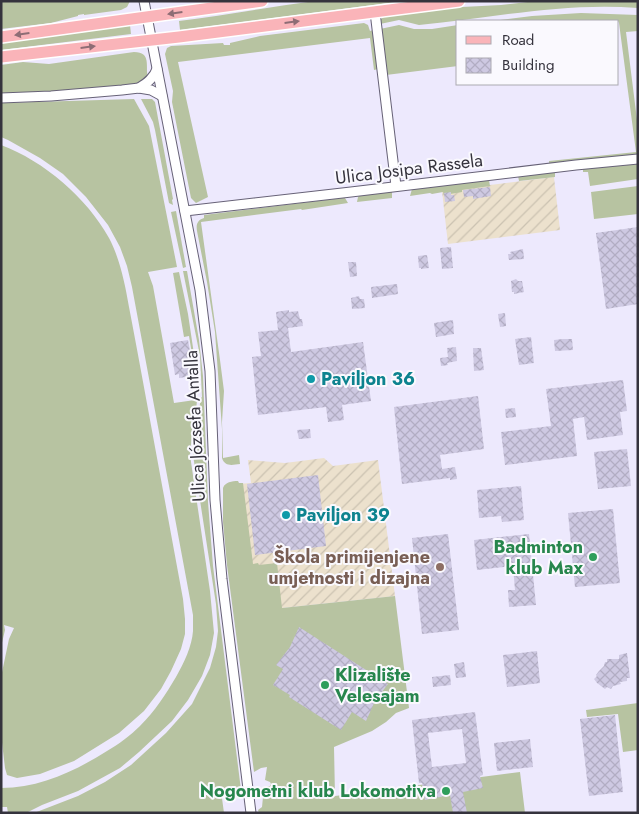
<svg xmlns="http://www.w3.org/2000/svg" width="639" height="814" font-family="Jost,sans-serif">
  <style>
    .industrial { fill: url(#industrial-furrows) }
    .grass { fill: #b7c3a1 }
    .building { fill: url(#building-cross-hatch); fill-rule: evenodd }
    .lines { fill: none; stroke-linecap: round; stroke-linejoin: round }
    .minor-casing { stroke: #676277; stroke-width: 11 }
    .major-casing { stroke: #fff; stroke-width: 14 }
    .minor { stroke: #fff; stroke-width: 9 }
    .major { stroke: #fab4b9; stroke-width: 11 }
    .oneway { fill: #8e6d75 }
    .culture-dot { fill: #0f9aa8; stroke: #faf9fe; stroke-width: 2 }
    .leisure-dot { fill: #2e9e5b; stroke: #faf9fe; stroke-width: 2 }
    .education-dot { fill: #8d6e63; stroke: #faf9fe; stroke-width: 2 }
    .labels { text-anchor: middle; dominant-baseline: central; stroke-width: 4; stroke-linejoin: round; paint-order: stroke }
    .street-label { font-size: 18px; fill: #35333d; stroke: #faf9fe }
    .culture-label { font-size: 18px; font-weight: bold; fill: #0d838f; stroke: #faf9fe; text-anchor: start }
    .leisure-label { font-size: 18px; font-weight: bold; fill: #27864d; stroke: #faf9fe; text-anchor: end }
    .education-label { font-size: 18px; font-weight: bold; fill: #785e54; stroke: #faf9fe; text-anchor: end }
  </style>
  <defs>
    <pattern id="industrial-furrows" width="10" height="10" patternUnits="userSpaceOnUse" patternTransform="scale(1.25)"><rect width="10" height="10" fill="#ece1cd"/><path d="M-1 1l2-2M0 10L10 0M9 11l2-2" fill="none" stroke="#cbc2b1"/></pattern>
    <pattern id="building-cross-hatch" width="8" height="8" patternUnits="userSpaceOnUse" patternTransform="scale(1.25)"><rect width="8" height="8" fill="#cec9e2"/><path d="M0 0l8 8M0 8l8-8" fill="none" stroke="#b2adc3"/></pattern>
  </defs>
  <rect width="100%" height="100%" fill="#ede9fd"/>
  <g class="industrial">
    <polygon points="554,177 560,230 448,244 442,191"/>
    <polygon points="324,458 333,466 378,460 395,596 282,608 236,615 224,485 251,483 248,460 285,463"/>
  </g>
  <g class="grass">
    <polygon points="1,1 130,1 127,7 121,10 84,15 84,14 78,15 78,16 51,23 1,29"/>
    <path d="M315,1H404L180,30L179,21C225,15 270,7 315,1Z"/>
    <path d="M536,1H638V8C564,2 492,18 419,25L399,20L380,24L381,19L385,16L462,7L501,5Z"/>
    <polygon points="581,13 638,15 638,31 626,32 638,128 638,156 549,164 549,161 636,152 619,23 618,21 492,21 532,16"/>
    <polygon points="364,23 368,25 370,31 373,30 378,69 374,70 370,38 178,62 208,197 196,203 191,198 172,102 173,91 165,54 167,48 171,46 223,43 224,45 230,45 230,43 260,36"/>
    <polygon points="130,25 131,34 1,50 1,41"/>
    <polygon points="399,25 414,29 432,29 458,25 458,66 386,75 380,29"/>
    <path d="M134,52C152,52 145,67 148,77C130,90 104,88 83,90C56,92 29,94 1,95V65L23,62L49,64Z"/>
    <path d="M134,99L149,126L177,267L148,272L153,286L174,403L195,400L193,382L197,381C199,406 192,430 190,455L210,591L214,633L210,655L202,676L188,700L172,721L139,752L120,768L78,791L42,805L26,813H8L7,807H2L1,813V788C40,788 75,771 107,751C119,744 131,735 140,726C155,711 166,694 176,677C184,663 192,646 193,631C193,626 193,620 193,615L132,287L127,266L120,247L108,225L86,197L63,174L40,158L8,140L1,137V103Z"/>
    <polygon points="141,99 152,99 155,102 173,199 172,200 173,205 169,203 155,130 153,122"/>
    <path d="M1,145C44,161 87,198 109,238C120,259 125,284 129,307C133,328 137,349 141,371C155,447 169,523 183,599L185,619V634L181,649L171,671L161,689L144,711L119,733L74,761L40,774L17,778L7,775L5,768L1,734V677L9,639L14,628L4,625L5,630L1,647Z"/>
    <polygon points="638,164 638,179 590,186 588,172 583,172 583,169"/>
    <polygon points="553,172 555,173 555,177 519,181 518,176"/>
    <polygon points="489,180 490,186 462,190 462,192 444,195 443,192 432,194 430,193 410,196 412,189"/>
    <polygon points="638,186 638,214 594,219 591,192"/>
    <polygon points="392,192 392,198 357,202 358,197 360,195"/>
    <path d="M342,198H345L348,203L302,210L301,209L201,222L220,360L224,391L222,422L223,458L239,455L240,464C232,465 225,467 222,458V429L215,332L207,282L197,231C196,225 197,220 204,218V215Z"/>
    <polygon points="176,211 186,267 183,268 171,212"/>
    <polygon points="183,271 187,271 199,340 203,376 208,502 213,566 241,790 221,791 224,813 34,813 78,796 105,782 131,765 166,733 192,704 210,668 216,647 218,631 216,604 193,455 194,439 201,398 202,397 200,356"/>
    <polygon points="179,272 188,314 195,361 193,360 189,336 184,337 173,273"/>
    <path d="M238,481L239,483H243L253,564L258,563L259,565L277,563L282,608L395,596L409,708L396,713L386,722L372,731L334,747L335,796L520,772L525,813H259L258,810L262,807L264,787L270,786L271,784L270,782L265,780L267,767L261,768L254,772L227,565L223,522V488C225,482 232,481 238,481Z"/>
    <polygon points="638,703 638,750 623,752 618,714 587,717 586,710"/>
  </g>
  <g class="building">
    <polygon points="490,187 491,196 473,199 473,196 464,197 463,190"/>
    <polygon points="451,192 451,195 454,195 455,201 445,202 444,193"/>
    <polygon points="638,227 638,304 606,309 596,233"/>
    <polygon points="451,247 453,268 442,269 440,248"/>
    <polygon points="523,249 524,259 509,260 508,254 511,254 510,252"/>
    <polygon points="427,255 429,268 421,269 421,268 419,268 418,256"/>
    <polygon points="348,262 356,262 357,276 350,277"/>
    <polygon points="516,279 518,281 522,281 524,292 514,294 514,292 512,292 511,281"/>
    <polygon points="397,284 398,294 372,298 371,287"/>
    <polygon points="359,296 360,299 364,299 365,308 352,309 351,298"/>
    <polygon points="289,310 289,312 298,311 300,319 302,319 303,326 288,328 291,352 363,342 371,401 342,405 344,420 328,422 326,407 258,415 252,357 261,356 258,332 278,330 276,312"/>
    <polygon points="505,313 506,326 500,327 498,314"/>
    <polygon points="453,320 454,334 436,337 434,323"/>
    <polygon points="531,337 534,363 519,365 515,339"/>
    <polygon points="563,339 572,339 573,350 555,351 554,340"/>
    <polygon points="188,340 194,372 192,372 192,376 179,378 179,374 175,375 170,343"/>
    <polygon points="456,347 457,361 447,363 448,365 441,366 440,358 448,357 447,348"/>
    <polygon points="473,348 481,348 484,370 474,371"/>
    <polygon points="623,380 627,411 620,412 623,435 587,440 584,417 573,419 577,456 505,465 501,432 551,426 546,389"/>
    <polygon points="478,396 484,449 440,455 442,469 455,467 457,479 450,480 450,478 402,484 394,407"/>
    <polygon points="515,408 516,417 506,418 505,409"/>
    <polygon points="310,429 311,438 299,439 297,430"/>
    <polygon points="627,449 631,486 598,489 594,452"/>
    <polygon points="318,475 326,546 255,555 247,484"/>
    <polygon points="521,486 524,520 502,522 501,516 479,518 477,490"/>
    <polygon points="613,509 620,583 575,587 568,513"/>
    <polygon points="448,534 459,630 422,634 412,538"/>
    <polygon points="529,534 536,605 509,607 508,590 515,590 513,566 477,570 474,540"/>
    <polygon points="299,627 388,684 375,701 366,721 352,712 341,730 289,697 290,695 273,685 283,669 276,665 290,647"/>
    <polygon points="537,651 540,683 507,687 503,655"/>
    <polygon points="627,653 630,678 627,678 627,681 620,682 621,684 613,686 611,689 607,687 605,689 597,683 594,679 597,676 596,675 599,671 604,666 605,662 607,662 607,659 619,659 619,655"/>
    <polygon points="464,662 466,677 456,678 454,664"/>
    <polygon points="450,675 451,685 433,687 432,677"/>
    <path d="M475,712L483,775L480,776L483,788L463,792L467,813H453L450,795L425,800L422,783H419L412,720ZM462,729L466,763L432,767L428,733Z"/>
    <polygon points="615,715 623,792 589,796 580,719"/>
    <polygon points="530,739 533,767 497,771 494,743"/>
  </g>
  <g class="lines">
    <g class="minor-casing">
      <g id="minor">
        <polyline points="144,1 200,290 210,371 215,500 222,579 251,813"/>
        <polyline points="375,12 396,186"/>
        <path d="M139,88C147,83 154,78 157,69"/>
        <polyline points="1,98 51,96 122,90 139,88 151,90 162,96"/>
        <polyline points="185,211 351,192 576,165 638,159"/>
      </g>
    </g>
    <g class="major-casing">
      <g id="major">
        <polyline points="1,37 262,1"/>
        <polyline points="1,57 179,37 459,1"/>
      </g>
    </g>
    <use href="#minor" class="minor"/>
    <use href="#major" class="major"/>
  </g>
  <defs><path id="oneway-solid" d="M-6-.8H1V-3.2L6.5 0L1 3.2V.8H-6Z" transform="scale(1.25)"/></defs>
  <g class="oneway">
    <use href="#oneway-solid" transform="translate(175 13) rotate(172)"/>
    <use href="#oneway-solid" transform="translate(292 22) rotate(-7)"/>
    <use href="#oneway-solid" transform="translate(22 34) rotate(172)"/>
    <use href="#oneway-solid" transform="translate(88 47) rotate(-7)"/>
  </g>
  <g class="culture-dot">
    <circle cx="311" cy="379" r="5"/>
    <circle cx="286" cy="515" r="5"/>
  </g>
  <g class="leisure-dot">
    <circle cx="593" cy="557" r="5"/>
    <circle cx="325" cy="685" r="5"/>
    <circle cx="446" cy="791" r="5"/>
  </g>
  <circle class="education-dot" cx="440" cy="567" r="5"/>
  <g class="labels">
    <g class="street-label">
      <text transform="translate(409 169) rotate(-7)">Ulica Josipa Rassela</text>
      <text transform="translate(195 426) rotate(-93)">Ulica Józsefa Antalla</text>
    </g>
    <g class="culture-label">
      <text x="321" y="379">Paviljon 36</text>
      <text x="296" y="515">Paviljon 39</text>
    </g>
    <g class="leisure-label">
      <text x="583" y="547">Badminton<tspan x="583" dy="21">klub Max</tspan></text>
      <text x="335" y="675" text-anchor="start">Klizalište<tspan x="335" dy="21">Velesajam</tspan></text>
      <text x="436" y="791">Nogometni klub Lokomotiva</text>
    </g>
    <g class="education-label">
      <text x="430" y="557">Škola primijenjene<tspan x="430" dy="21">umjetnosti i dizajna</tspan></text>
    </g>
  </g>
  <rect width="639" height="814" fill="none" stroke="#35333d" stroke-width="5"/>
  <rect x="456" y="20" width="162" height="65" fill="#faf9fe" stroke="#abaab1"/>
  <rect x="466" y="36" width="25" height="8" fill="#fab4b9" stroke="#abaab1"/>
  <text x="502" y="45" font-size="15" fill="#35333d">Road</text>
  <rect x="466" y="58" width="25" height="15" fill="url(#building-cross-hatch)" stroke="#abaab1"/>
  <text x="502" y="70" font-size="15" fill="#35333d">Building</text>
</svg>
